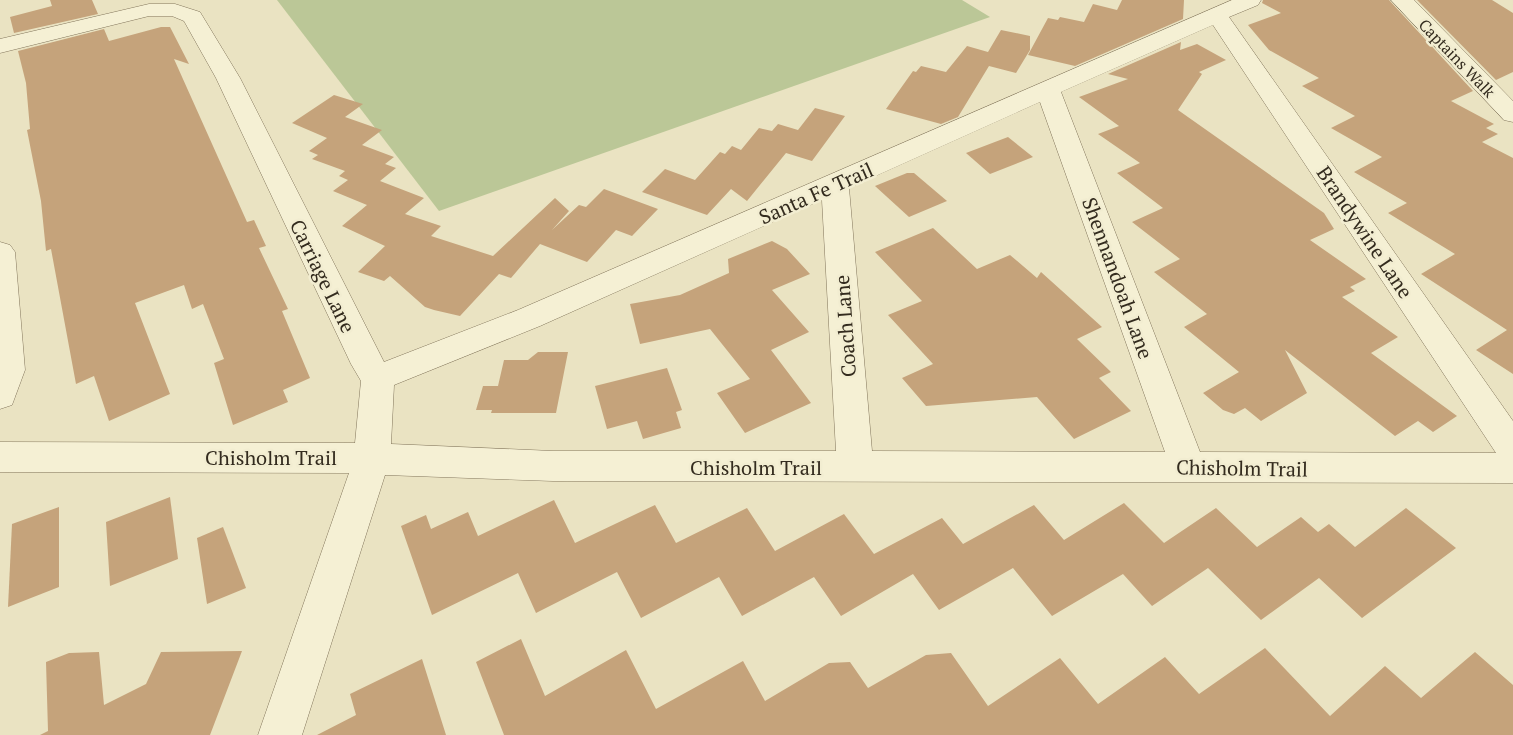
<svg xmlns="http://www.w3.org/2000/svg" width="1513" height="735" font-family="'PT Serif',serif">
  <style>
    .green { fill: #bbc797 }
    .building { fill: #c5a37b }
    .lines { fill: none; stroke-linecap: round; stroke-linejoin: round }
    .street-casing { stroke: #82755b; stroke-width: 1 }
    .street { fill: #f5f0d4; fill-rule: evenodd }
    .labels { text-anchor: middle; dominant-baseline: central; stroke-width: 5; stroke-linejoin: round; paint-order: stroke }
    .far-street-label { font-size: 16px; fill: #332b1e; stroke: #f2edd1 }
    .street-label { font-size: 20px; fill: #332b1e; stroke: #f2edd1 }
  </style>
  <rect width="100%" height="100%" fill="#eae3c2"/>
  <polygon class="green" points="277,0 962,0 990,17 439,211"/>
  <g class="building">
    <polygon points="50,0 92,0 98,14 14,33 10,17 52,6"/>
    <polygon points="1122,0 1184,0 1183,19 1075,66 1028,55 1048,18 1058,20 1060,17 1084,22 1093,4 1117,10"/>
    <polygon points="1263,0 1389,0 1473,91 1451,101 1494,124 1486,128 1498,134 1482,142 1513,158 1513,374 1476,350 1507,330 1421,274 1455,254 1388,213 1407,203 1354,172 1382,157 1331,128 1355,116 1302,86 1319,78 1269,50 1248,25 1281,13 1262,3"/>
    <polygon points="1417,0 1492,0 1513,13 1513,72 1496,80"/>
    <polygon points="161,27 170,27 189,64 174,59 247,222 254,220 266,246 259,248 288,309 282,311 310,378 283,390 288,402 233,425 214,363 224,359 203,304 192,309 184,285 135,303 170,394 109,421 94,376 76,384 51,249 46,251 41,201 27,130 30,129 26,83 18,51 104,29 109,41"/>
    <polygon points="1001,30 1030,36 1030,50 1016,73 989,66 958,117 941,124 886,109 913,71 916,72 921,66 946,72 967,46 988,52"/>
    <polygon points="1181,42 1180,50 1197,44 1226,60 1199,72 1202,74 1178,110 1324,213 1334,229 1310,240 1366,279 1350,287 1355,291 1342,297 1398,337 1371,353 1457,416 1433,432 1418,421 1395,436 1285,350 1307,393 1261,421 1245,408 1234,414 1223,410 1203,393 1239,372 1184,327 1207,314 1154,272 1180,259 1132,222 1163,208 1117,173 1140,163 1098,134 1119,126 1079,97 1128,79 1108,74"/>
    <polygon points="334,95 363,104 345,117 382,130 362,145 394,157 385,164 396,168 380,181 424,198 405,214 441,226 431,236 493,256 555,198 569,211 552,230 579,205 586,207 604,189 658,209 632,236 616,230 587,262 540,244 511,278 499,274 460,316 434,310 425,307 390,276 384,281 358,272 385,246 342,226 367,205 333,191 348,180 339,176 345,171 312,159 318,155 309,151 327,138 292,123"/>
    <polygon points="815,108 845,116 812,161 786,153 747,201 731,189 707,215 642,192 665,169 695,180 720,152 725,154 732,146 741,150 759,128 772,131 778,124 798,130"/>
    <polygon points="1008,137 1033,157 990,174 966,153"/>
    <polygon points="907,173 914,173 947,201 909,217 875,186"/>
    <polygon points="933,228 977,269 1010,255 1037,278 1041,272 1102,327 1077,339 1111,372 1099,378 1131,411 1074,439 1037,397 926,406 902,378 933,364 888,315 922,301 875,252"/>
    <polygon points="772,241 787,249 810,274 772,290 809,332 771,350 811,403 745,433 717,393 750,379 710,329 640,344 630,304 680,295 729,273 728,259"/>
    <polygon points="538,352 568,352 556,413 491,413 492,410 476,410 483,386 498,386 504,360 528,360"/>
    <polygon points="667,368 682,410 676,412 681,428 643,439 637,421 607,429 595,386"/>
    <polygon points="170,497 178,559 110,586 106,522"/>
    <polygon points="554,500 575,543 655,505 676,543 747,508 775,551 844,514 874,554 942,518 963,544 1034,505 1064,540 1124,503 1164,543 1216,508 1257,547 1301,517 1318,532 1329,524 1355,547 1406,508 1456,548 1362,618 1319,578 1261,620 1208,568 1152,606 1123,574 1052,616 1013,568 939,610 913,574 841,616 814,577 742,616 719,577 641,618 617,572 536,613 518,573 432,615 401,526 426,515 431,529 468,512 478,536"/>
    <polygon points="59,507 59,587 8,607 12,524"/>
    <polygon points="223,527 246,588 207,604 197,538"/>
    <polygon points="521,639 545,696 626,650 656,709 743,661 765,701 829,663 850,662 868,688 926,655 951,653 988,706 1060,658 1098,704 1165,657 1199,694 1265,648 1330,716 1385,666 1421,698 1475,652 1513,685 1513,735 504,735 476,662"/>
    <polygon points="242,651 210,735 40,735 48,731 46,662 69,653 99,652 104,705 146,684 161,652"/>
    <polygon points="422,659 446,735 317,735 356,715 350,694"/>
  </g>
  <g class="lines">
    <g class="street-casing">
      <g id="street">
        <path d="M1232,0H1261L1258,5L1229,17L1513,421V483L553,481L385,475L302,735H258L349,473L0,472V442L355,443L361,381L351,364L216,78L184,21L172,16H149L0,53V39L149,4H175L200,12L240,78L384,362L518,310ZM1213,25L1496,453L1200,452L1061,92ZM1040,102L1165,452L872,451L849,188ZM822,200L836,451H553L391,444L394,385L540,326Z"/>
        <polygon points="1391,0 1414,0 1513,101 1513,122 1504,120"/>
        <polygon points="0,242 10,245 15,252 25,370 12,405 0,409"/>
      </g>
    </g>
    <use href="#street" class="street"/>
  </g>
  <g class="labels">
    <g class="far-street-label">
      <text transform="translate(1457 58) rotate(46)">Captains Walk</text>
    </g>
    <g class="street-label">
      <text transform="translate(816 193) rotate(-24)">Santa Fe Trail</text>
      <text transform="translate(1365 232) rotate(56)">Brandywine Lane</text>
      <text transform="translate(323 276) rotate(64)">Carriage Lane</text>
      <text transform="translate(1118 278) rotate(70)">Shennandoah Lane</text>
      <text transform="translate(845 326) rotate(-94)">Coach Lane</text>
      <text x="271" y="457">Chisholm Trail</text>
      <text x="756" y="467">Chisholm Trail</text>
      <text transform="translate(1242 468) rotate(1)">Chisholm Trail</text>
    </g>
  </g>
</svg>
